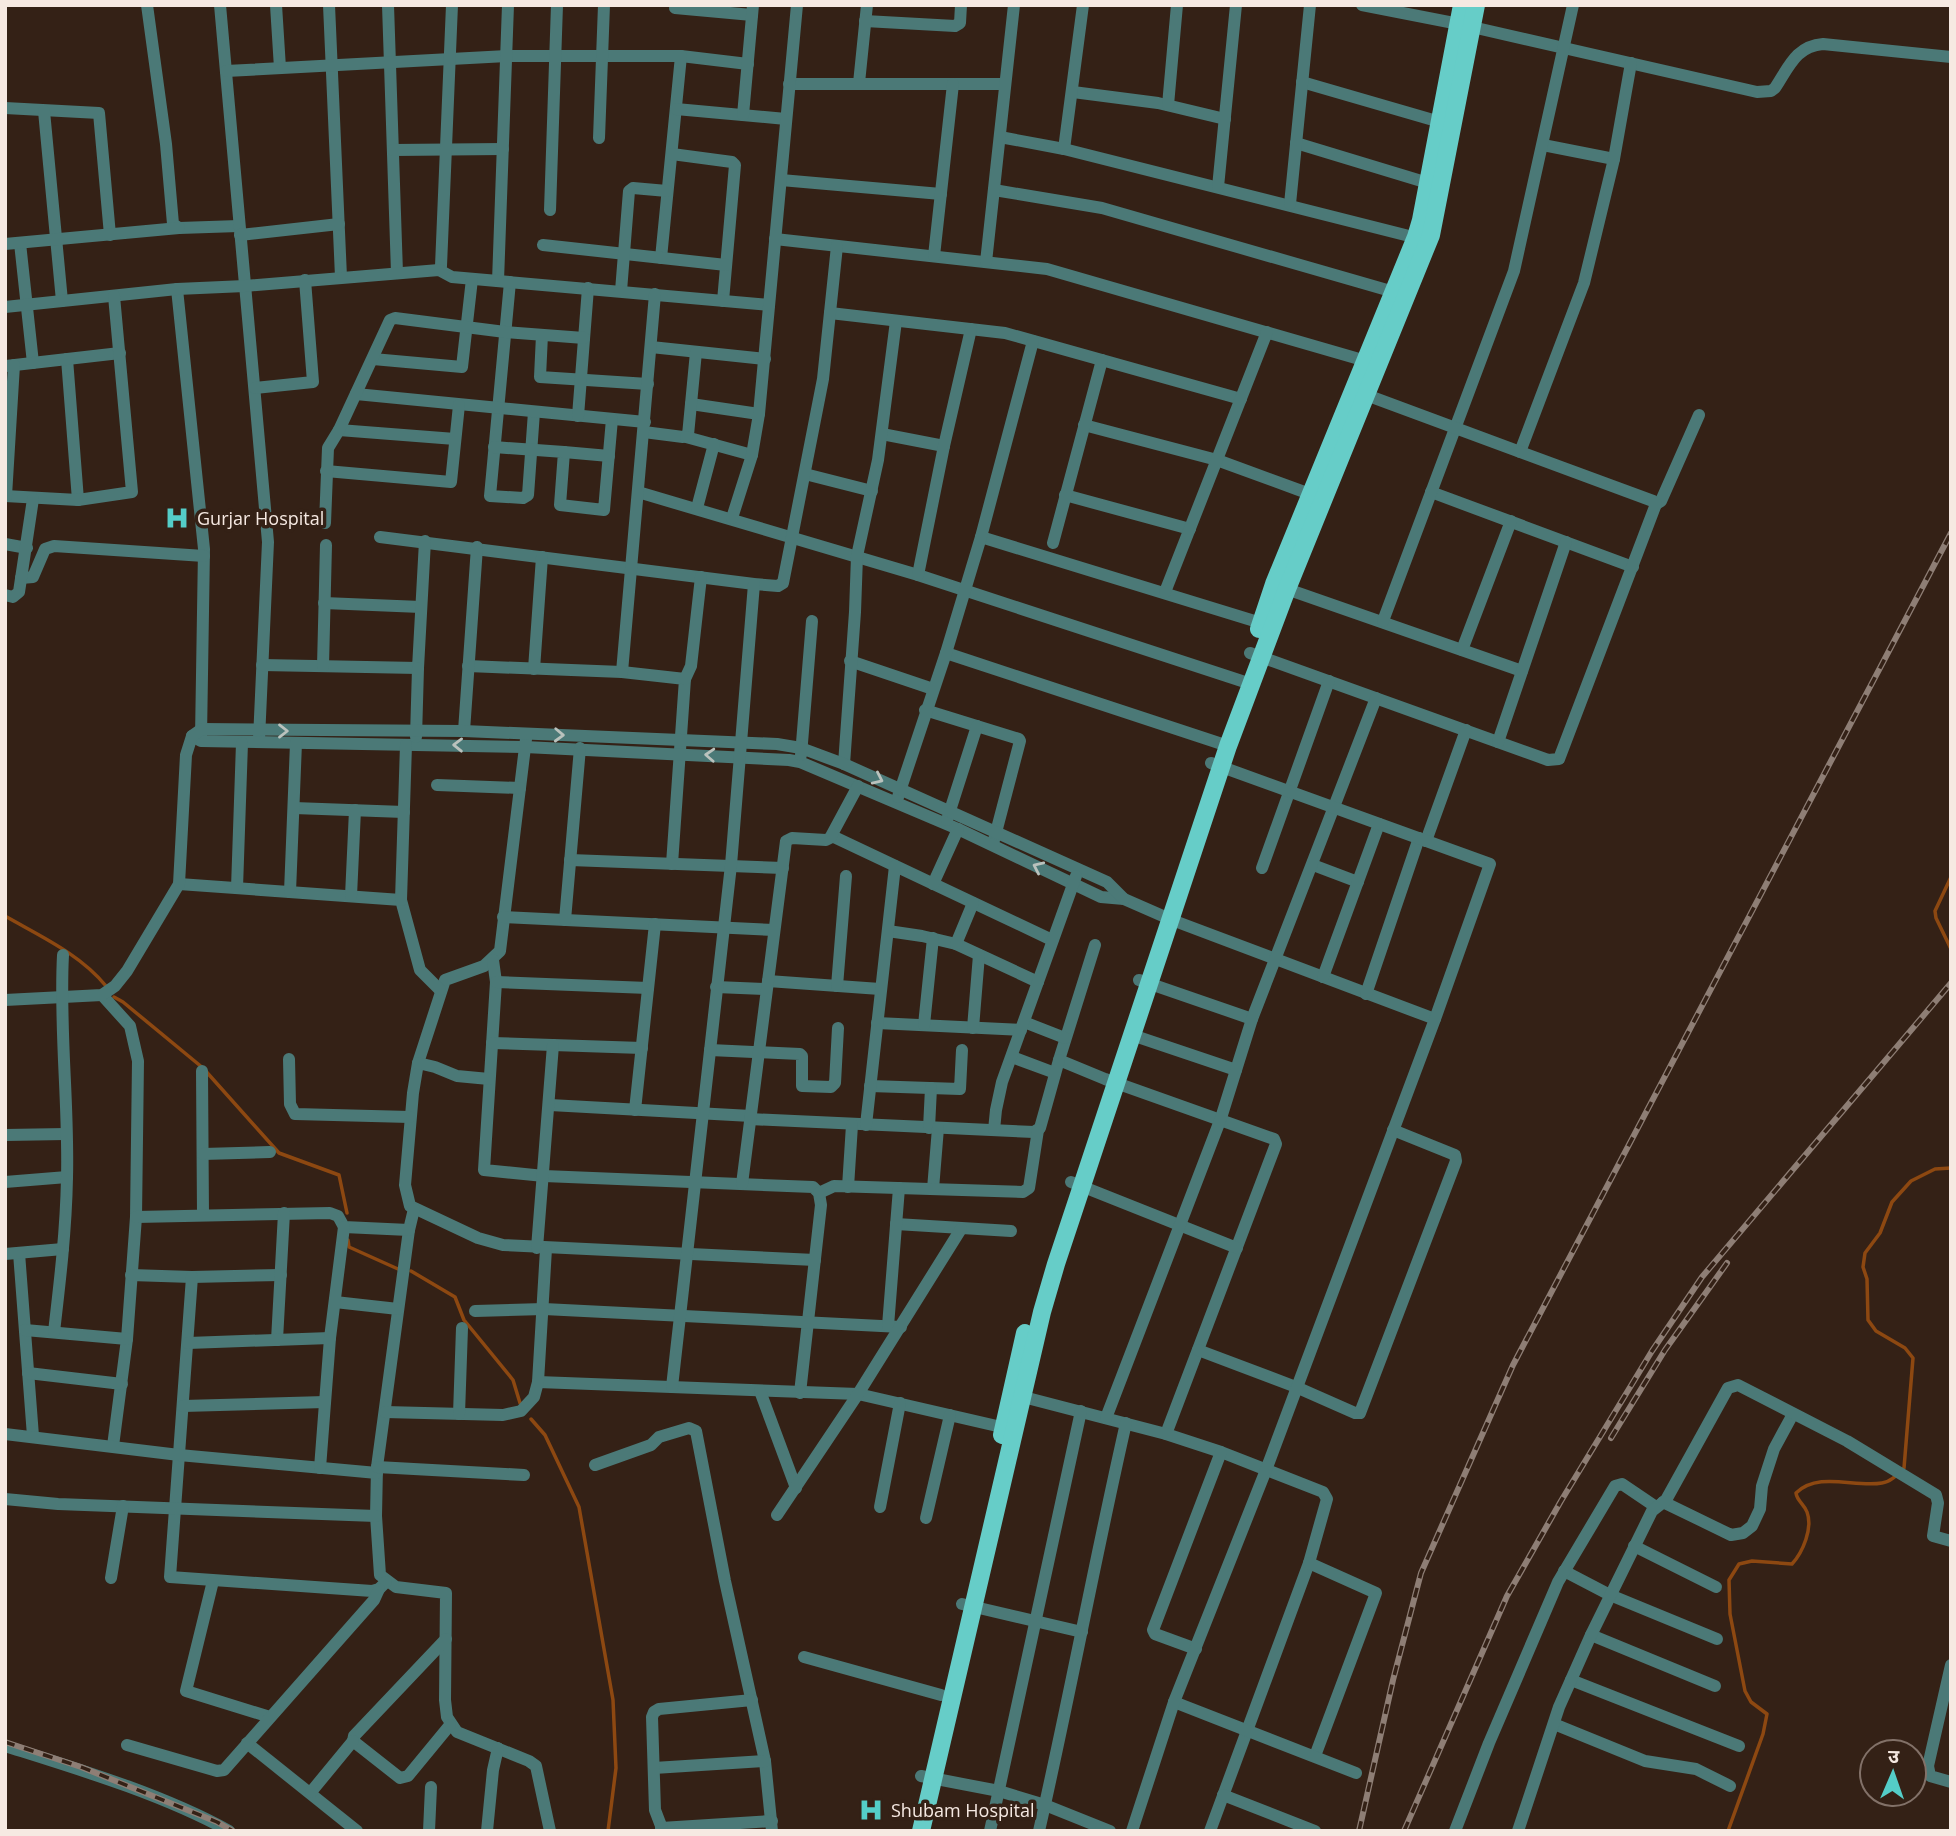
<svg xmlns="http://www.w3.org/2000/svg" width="1956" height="1836" font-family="'Open Sans','Noto Sans Devanagari',sans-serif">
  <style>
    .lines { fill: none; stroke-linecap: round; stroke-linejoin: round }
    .stream { stroke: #8d4811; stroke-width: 3.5 }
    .minor { stroke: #4b7977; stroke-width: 12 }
    .primary { stroke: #66cdc8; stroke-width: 18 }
    .rail-casing { stroke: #8e7e75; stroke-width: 6 }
    .rail { stroke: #342116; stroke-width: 3.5; stroke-dasharray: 10; stroke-linecap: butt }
    .oneway { stroke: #bac2bd }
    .labels { text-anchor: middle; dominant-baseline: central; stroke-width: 7; stroke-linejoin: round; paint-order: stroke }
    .poi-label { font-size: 18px; fill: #f6e9e2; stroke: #342116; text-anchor: start }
  </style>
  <rect width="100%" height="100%" fill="#342116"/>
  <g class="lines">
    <g class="stream">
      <polyline points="1951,877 1935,911 1936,918 1951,949"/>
      <path d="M5,916C40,936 80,954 106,986"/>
      <polyline points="114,997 123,1002 203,1068 279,1153 339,1175 347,1213"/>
      <polyline points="348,1240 349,1247 398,1269"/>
      <polyline points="411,1271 455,1297 464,1320 513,1380 520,1403"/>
      <polyline points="531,1419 545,1435 579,1507 613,1700 616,1768 608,1831"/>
      <path d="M1728,1831L1763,1734L1767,1714L1751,1702L1745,1691L1730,1614L1729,1580L1739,1564L1752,1561L1792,1564C1803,1552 1813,1528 1807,1512C1804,1504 1797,1501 1796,1493C1819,1471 1855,1488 1882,1483C1891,1482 1898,1474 1904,1468L1913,1358L1905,1348L1876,1331L1868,1320L1867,1279L1863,1267L1865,1253L1880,1233L1892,1202L1911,1181L1935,1169L1951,1168"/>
    </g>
    <g class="minor">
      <polyline points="147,5 166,144 173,224 179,228 239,226"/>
      <polyline points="220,5 268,542 259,739"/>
      <polyline points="276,5 280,68"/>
      <polyline points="329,5 341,277"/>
      <polyline points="388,5 397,273"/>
      <path d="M1362,5L1459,24L1757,92L1771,91L1775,88C1789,67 1796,46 1823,44L1951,57"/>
      <polyline points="675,8 752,15"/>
      <polyline points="865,21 955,26 960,23 961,5"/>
      <polyline points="681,56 748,64"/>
      <polyline points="226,71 507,56 681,56 661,258"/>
      <polyline points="1302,82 1440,122"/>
      <polyline points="859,83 867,5"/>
      <polyline points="789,84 1005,84"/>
      <polyline points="1073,92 1158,103 1225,119"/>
      <polyline points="1168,105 1177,5"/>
      <polyline points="5,108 99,113 110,235"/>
      <polyline points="676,109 786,119"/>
      <polyline points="44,111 62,301"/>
      <polyline points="743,115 753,5"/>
      <polyline points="1000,137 1064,149 1421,239"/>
      <polyline points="599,138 604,5"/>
      <polyline points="1296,143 1428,183"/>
      <polyline points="1543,145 1614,159"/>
      <polyline points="1064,149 1083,5"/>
      <polyline points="393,150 503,149"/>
      <polyline points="672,154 732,162 735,165 723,301"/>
      <polyline points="781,180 941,194"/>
      <polyline points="1218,187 1236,5"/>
      <polyline points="994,190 1102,208 1394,292"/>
      <polyline points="1290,204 1310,5"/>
      <polyline points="550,210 557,5"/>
      <polyline points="240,235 339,224"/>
      <polyline points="775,239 1047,269 1366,361"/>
      <polyline points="20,243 33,363"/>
      <polyline points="5,244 179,228"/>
      <polyline points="543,245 726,265"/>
      <polyline points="934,256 953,84"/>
      <polyline points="986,262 1014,5"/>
      <polyline points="439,270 441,266 452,5"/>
      <polyline points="498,281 508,5"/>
      <polyline points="510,282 490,496 523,498 528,495 534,412"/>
      <polyline points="177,289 204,549 201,737"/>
      <polyline points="621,291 629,191 633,188 667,191"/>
      <polyline points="5,307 177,289 245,286 439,270 452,277 769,305"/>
      <polyline points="830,313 1005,333 1241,399"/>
      <polyline points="542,335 540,377 648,384"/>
      <polyline points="651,347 765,359"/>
      <polyline points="67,359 78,500"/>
      <polyline points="373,359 462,367 472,279"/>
      <polyline points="6,366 120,353"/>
      <polyline points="255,388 313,382 305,280"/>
      <polyline points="356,394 645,422"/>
      <polyline points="691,404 759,414"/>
      <polyline points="578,416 588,288"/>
      <polyline points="1084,425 1217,460 1318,497"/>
      <polyline points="339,430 455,439"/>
      <polyline points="644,432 683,437 688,435 696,352"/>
      <polyline points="882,434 944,446"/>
      <polyline points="686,437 752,455"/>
      <polyline points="494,447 564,452 560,505 604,510 612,419"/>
      <polyline points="564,452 609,456"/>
      <polyline points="1520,452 1584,283 1614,159 1631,63"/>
      <polyline points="326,471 451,482 459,405"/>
      <polyline points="805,474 872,491"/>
      <polyline points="638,492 918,575 1251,684"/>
      <polyline points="1431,492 1633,567"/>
      <polyline points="1065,495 1190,529"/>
      <polyline points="5,496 78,500 132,492 114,296"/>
      <polyline points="6,496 14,365"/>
      <polyline points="1656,504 1661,501 1699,415"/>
      <polyline points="697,508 714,444"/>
      <polyline points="732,518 752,455 759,414 797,5"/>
      <polyline points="325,523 328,448 339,430 390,320 395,318 505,332 584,338"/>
      <polyline points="380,537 754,584 778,586 783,583 823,379 837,246"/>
      <polyline points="981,537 1261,623"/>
      <polyline points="1053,543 1102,360"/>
      <polyline points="5,544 27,548"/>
      <polyline points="918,575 944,446 971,329"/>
      <polyline points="21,578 33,577 45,549 54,546 204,556"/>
      <polyline points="1281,587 1522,671"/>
      <polyline points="1165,592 1267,332"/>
      <polyline points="5,595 13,597 19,592 33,499"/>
      <polyline points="324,603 421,607"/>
      <polyline points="1383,621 1514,271 1573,5"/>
      <polyline points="1462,650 1511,521"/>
      <polyline points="946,653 1228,746"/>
      <polyline points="1250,653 1548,760 1559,759 1656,504 1653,501 1361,393"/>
      <polyline points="850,661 933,689"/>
      <polyline points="262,665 418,668 425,541"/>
      <polyline points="323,666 326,545"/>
      <polyline points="468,666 622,672 685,679 672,864"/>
      <polyline points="534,669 542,557"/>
      <polyline points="622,672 655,294"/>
      <polyline points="685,679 691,666 701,577"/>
      <polyline points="925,710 1019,739 1020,741 994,840"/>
      <polyline points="464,731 477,547"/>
      <polyline points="192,736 201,741 525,747 789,760 800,762 958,829 1101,897 1124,899 1172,920 1435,1019"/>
      <polyline points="416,737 418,668"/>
      <polyline points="526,739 500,951 484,966 445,980 418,1063 413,1093 405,1185 410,1206 478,1238 503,1245 815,1260"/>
      <polyline points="1498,742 1566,542"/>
      <polyline points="801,755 812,621"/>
      <polyline points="844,764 855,612 857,556 878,460 896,321"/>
      <polyline points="437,785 520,788"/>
      <polyline points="898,797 946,653 981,537 1033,341"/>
      <polyline points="294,808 404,812"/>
      <polyline points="947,820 977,726"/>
      <polyline points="832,836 1052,940"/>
      <polyline points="1426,841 1466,730"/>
      <polyline points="570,860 783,868"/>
      <polyline points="1313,865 1358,882"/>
      <polyline points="1262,868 1329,681"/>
      <polyline points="179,884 401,900 420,970 440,990"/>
      <polyline points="933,884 958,829"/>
      <polyline points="237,888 242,743"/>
      <polyline points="290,892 296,743"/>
      <polyline points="351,896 355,810"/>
      <polyline points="401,900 406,745"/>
      <polyline points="503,917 774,930"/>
      <polyline points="565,920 580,748"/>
      <polyline points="888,931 922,936 956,944 1038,982"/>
      <polyline points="956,944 973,903"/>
      <polyline points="1095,945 1059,1060 1105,1079 1274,1139 1276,1144 1166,1434"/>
      <polyline points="493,960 496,982 484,1170 544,1176 813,1187 819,1193 821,1205 800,1393"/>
      <polyline points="1323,977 1379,824"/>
      <polyline points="1139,980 1252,1019"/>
      <polyline points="768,981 880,989"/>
      <polyline points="496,982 648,988"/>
      <polyline points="837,986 846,876"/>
      <polyline points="716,987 766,989"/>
      <polyline points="1366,994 1419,838"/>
      <polyline points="102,995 130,1026 138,1061 136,1217 127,1339 113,1446"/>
      <polyline points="5,1000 102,995 115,986 127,971 179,884 186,755 192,736 202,729 464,731 777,744 801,748 844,764 1107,882 1124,899"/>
      <polyline points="1024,1022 1065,1038"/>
      <polyline points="877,1023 1021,1030"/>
      <polyline points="924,1025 933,938"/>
      <polyline points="973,1028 979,955"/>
      <polyline points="1132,1035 1236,1070"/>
      <polyline points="492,1043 642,1048"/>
      <polyline points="710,1050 800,1054 802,1056 802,1086 831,1087 835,1083 838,1028"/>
      <polyline points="1012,1057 1055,1073"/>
      <polyline points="289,1059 290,1104 295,1114 410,1117"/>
      <polyline points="418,1063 435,1067 457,1076 489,1079"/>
      <polyline points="202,1071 203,1215"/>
      <polyline points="870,1086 960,1089 962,1050"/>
      <polyline points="550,1105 751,1116"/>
      <polyline points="635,1110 655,924"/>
      <polyline points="750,1119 1034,1132 1040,1128 1059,1060"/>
      <polyline points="866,1125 895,866"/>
      <polyline points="929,1128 931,1088"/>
      <polyline points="994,1130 996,1110 1002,1082 1076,876"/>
      <polyline points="5,1135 66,1134"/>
      <polyline points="203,1154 270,1152"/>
      <polyline points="5,1182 67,1177"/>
      <polyline points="1071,1182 1237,1248"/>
      <polyline points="742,1184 786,841 792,838 826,840 830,838 858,786"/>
      <polyline points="848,1187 852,1125"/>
      <polyline points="933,1189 938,1128"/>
      <polyline points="819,1193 834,1186 1023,1192 1029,1188 1038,1130"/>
      <polyline points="414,1209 409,1230 377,1467 376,1516 380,1575 396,1587 446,1593 445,1700 447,1717 457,1732 529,1761 536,1766 550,1831"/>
      <polyline points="136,1217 330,1213 338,1216 344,1227 409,1230"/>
      <polyline points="896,1224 1011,1231"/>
      <polyline points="537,1248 553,1045"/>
      <polyline points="19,1253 33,1436"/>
      <polyline points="5,1254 63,1249"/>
      <polyline points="131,1275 192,1277 281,1275"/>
      <polyline points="192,1277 170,1577 372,1591 379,1589 386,1582"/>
      <polyline points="335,1302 398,1309"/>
      <polyline points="475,1311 544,1309 901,1327"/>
      <polyline points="888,1326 899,1188"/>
      <polyline points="25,1330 127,1339"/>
      <path d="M54,1332C60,1281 66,1230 67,1178C69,1104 59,1029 63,955"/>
      <polyline points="277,1340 284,1213"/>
      <polyline points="188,1343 330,1338"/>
      <polyline points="1198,1350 1296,1387 1355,1413 1360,1413 1456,1161 1455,1155 1393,1130"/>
      <polyline points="28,1373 122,1384"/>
      <polyline points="538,1382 858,1394 1010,1429"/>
      <polyline points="672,1387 731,865 754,584"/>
      <polyline points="760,1391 796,1488"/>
      <polyline points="1016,1395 1166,1434 1221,1452 1323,1492 1327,1499 1309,1563 1210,1831"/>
      <polyline points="183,1406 325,1402"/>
      <polyline points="385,1412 503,1415 521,1411 534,1397 538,1382 546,1249"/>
      <polyline points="459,1414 462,1328"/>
      <polyline points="1106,1418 1221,1118 1252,1019 1376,698"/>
      <polyline points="5,1434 179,1455 377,1473"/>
      <polyline points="595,1465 651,1445 659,1437 689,1428 696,1431 725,1581 765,1761 772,1831"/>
      <polyline points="377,1467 524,1475"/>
      <polyline points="320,1468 330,1338 344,1227"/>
      <polyline points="5,1499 58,1504 376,1516"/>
      <polyline points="1663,1502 1731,1535 1743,1533 1752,1526 1760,1509 1762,1486 1774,1449 1793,1414"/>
      <polyline points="880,1507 900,1403"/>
      <polyline points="777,1515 858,1394 961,1229"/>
      <polyline points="926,1518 950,1415"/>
      <polyline points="1634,1546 1716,1587"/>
      <polyline points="1309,1563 1376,1593 1315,1756"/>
      <polyline points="1564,1571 1610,1595 1717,1639"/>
      <polyline points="111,1578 123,1506"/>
      <polyline points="213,1581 186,1691 270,1717"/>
      <polyline points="962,1604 1082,1632"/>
      <polyline points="1591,1635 1715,1686"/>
      <polyline points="446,1639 354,1736 353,1741 400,1778 408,1776 450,1725"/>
      <polyline points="1196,1649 1155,1634 1153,1630 1221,1452"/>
      <polyline points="804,1657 941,1695"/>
      <polyline points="1951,1665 1928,1766 1930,1776 1951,1782"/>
      <polyline points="1571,1680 1739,1746"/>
      <polyline points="1174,1702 1356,1773"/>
      <polyline points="1554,1724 1645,1761 1696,1769 1730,1786"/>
      <polyline points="247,1743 357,1831"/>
      <polyline points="127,1745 217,1771 224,1770 374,1600 379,1589"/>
      <path d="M5,1746C78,1769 162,1794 229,1831"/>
      <polyline points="654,1768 765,1761"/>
      <polyline points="921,1776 999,1791 1045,1805 1110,1831"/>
      <polyline points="311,1792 353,1741"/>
      <polyline points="1223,1795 1315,1831"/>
      <polyline points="661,1828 772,1821"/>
      <polyline points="429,1831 431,1787"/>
      <polyline points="487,1831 493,1770 498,1748"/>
      <polyline points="663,1831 655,1810 652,1717 654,1712 659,1709 752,1700"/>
      <polyline points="990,1831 1081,1411"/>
      <path d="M1039,1831C1070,1695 1095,1559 1126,1423"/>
      <polyline points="1132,1831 1174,1702 1266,1470 1435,1019 1490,864 1211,763"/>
      <polyline points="1455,1831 1489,1743 1558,1582 1615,1486 1622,1484 1656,1507"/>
      <polyline points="1518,1831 1559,1707 1591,1635 1652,1511 1666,1500 1728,1388 1738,1385 1847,1441 1936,1495 1938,1503 1933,1536 1951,1541"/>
    </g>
    <g class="primary">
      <polyline points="1259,629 1274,584 1416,237 1421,220 1462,5"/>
      <polyline points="1002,1435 1025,1333"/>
      <polyline points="921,1831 1042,1312 1056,1264 1228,746 1287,589 1431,235 1476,5"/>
    </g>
    <g class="rail-casing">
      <g id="rail">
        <polyline points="1611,1438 1665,1350 1727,1263"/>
        <polyline points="5,1742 81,1767 217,1822 233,1831"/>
        <polyline points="1359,1831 1393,1680 1421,1573 1513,1365 1951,533"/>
        <polyline points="1404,1831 1507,1596 1561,1501 1652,1351 1702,1277 1951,983"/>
      </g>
    </g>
    <use href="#rail" class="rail"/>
  </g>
  <defs><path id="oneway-chevron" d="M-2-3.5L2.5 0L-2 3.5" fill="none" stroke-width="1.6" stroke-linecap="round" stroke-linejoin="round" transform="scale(1.75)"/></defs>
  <g class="oneway">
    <use href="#oneway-chevron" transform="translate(283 731)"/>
    <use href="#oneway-chevron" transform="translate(559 735) rotate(2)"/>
    <use href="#oneway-chevron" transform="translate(458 745) rotate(-179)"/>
    <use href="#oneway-chevron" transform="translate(710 755) rotate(-177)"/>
    <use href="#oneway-chevron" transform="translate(878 779) rotate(25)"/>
    <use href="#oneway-chevron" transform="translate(1038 867) rotate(-155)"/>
  </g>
  <defs>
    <g id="hospital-bare" transform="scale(1.89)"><path d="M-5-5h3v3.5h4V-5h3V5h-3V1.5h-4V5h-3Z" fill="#54cdc8" stroke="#342116" stroke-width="2.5" paint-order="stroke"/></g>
  </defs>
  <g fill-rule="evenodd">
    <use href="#hospital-bare" x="177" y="518"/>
    <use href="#hospital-bare" x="871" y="1810"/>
  </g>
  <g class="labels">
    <g class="poi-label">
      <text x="197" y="518">Gurjar Hospital</text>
      <text x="891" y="1810">Shubam Hospital</text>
    </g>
  </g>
  <rect width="1956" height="1836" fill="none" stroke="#f6e9e2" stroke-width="14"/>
  <g transform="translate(1893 1773) rotate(2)"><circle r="33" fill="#342116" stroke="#827168" stroke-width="2"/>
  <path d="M0-5L12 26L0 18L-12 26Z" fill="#54cdc8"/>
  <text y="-10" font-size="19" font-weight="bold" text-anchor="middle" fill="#f6e9e2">उ</text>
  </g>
</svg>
